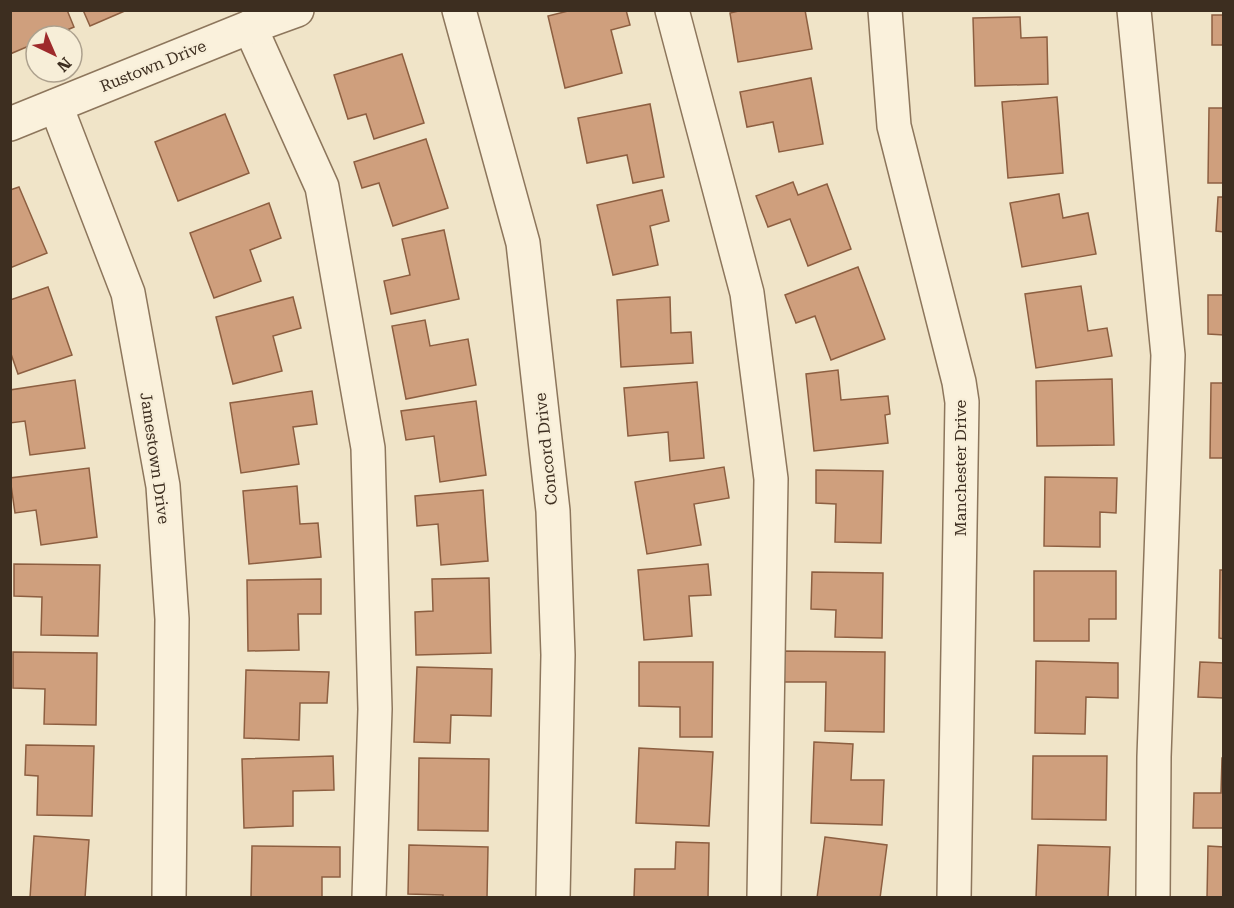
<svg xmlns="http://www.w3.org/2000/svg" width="1234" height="908" font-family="'Roboto Serif',serif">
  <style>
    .building { fill: #cf9f7d; stroke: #8d5f41; stroke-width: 1.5 }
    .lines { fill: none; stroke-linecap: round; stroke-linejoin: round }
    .minor-casing { stroke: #8d765c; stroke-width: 36 }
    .minor { stroke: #faf1dc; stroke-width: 33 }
    .labels { text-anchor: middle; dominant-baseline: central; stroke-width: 4.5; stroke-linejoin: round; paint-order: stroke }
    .street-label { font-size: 16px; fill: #3d2e20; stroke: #f7eed8 }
  </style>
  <rect width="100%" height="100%" fill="#f0e4c8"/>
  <g class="building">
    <polygon points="10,10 67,10 74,27 53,36 36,36 36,43 10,54"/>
    <polygon points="83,10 127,10 90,26"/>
    <polygon points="572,10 626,10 630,25 611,30 622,73 565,88 548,16"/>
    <polygon points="743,10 805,10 812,49 738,62 730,13"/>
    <rect x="1212" y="15" width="12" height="30"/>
    <polygon points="1020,17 1021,38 1047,37 1048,84 975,86 973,18"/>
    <polygon points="402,54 424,123 374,139 366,114 348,119 334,75"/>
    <polygon points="811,78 823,144 779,152 773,122 747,127 740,92"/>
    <polygon points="1057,97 1063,173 1008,178 1002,102"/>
    <polygon points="650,104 664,177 633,183 627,155 587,163 578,118"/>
    <polygon points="1209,108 1224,108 1224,183 1208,183"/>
    <polygon points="225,114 249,173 178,201 155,142"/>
    <polygon points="426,139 448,208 393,226 379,183 362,188 354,162"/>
    <polygon points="793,182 798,195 827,184 851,249 808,266 790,219 768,227 756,196"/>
    <polygon points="19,187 47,253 10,268 10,190"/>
    <polygon points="662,190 669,221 650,226 658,265 613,275 597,205"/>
    <polygon points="1059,194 1063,218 1088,213 1096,254 1022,267 1010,203"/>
    <polygon points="1218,197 1224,197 1224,232 1216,231"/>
    <polygon points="269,203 281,238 250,250 261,281 214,298 190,233"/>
    <polygon points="444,230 459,299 391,314 384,281 410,275 402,239"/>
    <polygon points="858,267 885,339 831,360 815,316 796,323 785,295"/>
    <polygon points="1081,286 1088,331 1107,328 1112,356 1036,368 1025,294"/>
    <polygon points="48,287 72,355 18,374 10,351 10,300"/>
    <polygon points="1208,295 1224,295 1224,335 1208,334"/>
    <polygon points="293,297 301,328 273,336 282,371 233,384 216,317"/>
    <polygon points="670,297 671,333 691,332 693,363 621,367 617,300"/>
    <polygon points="425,320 430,346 468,339 476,385 406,399 392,326"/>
    <polygon points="838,370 841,400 888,396 890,414 885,415 888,443 814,451 806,374"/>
    <polygon points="1112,379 1114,445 1037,446 1036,381"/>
    <polygon points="75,380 85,448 30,455 25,421 10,423 10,390"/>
    <polygon points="697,382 704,458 670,461 668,432 628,436 624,388"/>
    <polygon points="1211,383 1224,383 1224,458 1210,458"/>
    <polygon points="312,391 317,424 293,427 299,464 241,473 230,403"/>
    <polygon points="476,401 486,475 440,482 434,436 406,440 401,411"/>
    <polygon points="724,467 729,498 694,504 701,545 647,554 635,482"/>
    <polygon points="89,468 97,537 41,545 36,510 15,513 10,478"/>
    <polygon points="816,470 883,471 881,543 835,542 836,504 816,503"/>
    <polygon points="1045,477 1117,478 1116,513 1100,512 1100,547 1044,546"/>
    <polygon points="297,486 300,524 318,523 321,557 249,564 243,491"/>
    <polygon points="483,490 488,561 441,565 438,524 417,526 415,496"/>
    <polygon points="14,564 100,565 98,636 41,635 42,597 14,596"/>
    <polygon points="708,564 711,595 689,596 692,636 644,640 638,570"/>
    <polygon points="1220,570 1224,570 1224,639 1219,638"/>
    <polygon points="1034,571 1116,571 1116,619 1089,619 1089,641 1034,641"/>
    <polygon points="812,572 883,573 882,638 835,637 836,610 811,609"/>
    <polygon points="489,578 491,653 416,655 415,612 433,611 432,579"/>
    <polygon points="321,579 321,614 298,614 299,650 248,651 247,580"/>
    <polygon points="781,651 885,652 884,732 825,731 826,682 780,682"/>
    <polygon points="13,652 97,653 96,725 44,724 45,689 13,688"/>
    <polygon points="1036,661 1118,663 1118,698 1086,697 1085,734 1035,733"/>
    <polygon points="639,662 713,662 712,737 680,737 680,707 639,706"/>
    <polygon points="1200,662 1224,663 1224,698 1198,697"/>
    <polygon points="417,667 492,669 491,716 451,715 450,743 414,742"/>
    <polygon points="246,670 329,672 327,703 300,703 299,740 244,738"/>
    <polygon points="814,742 853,744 851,780 884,780 882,825 811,823"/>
    <polygon points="26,745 94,746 92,816 37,815 38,776 25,775"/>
    <polygon points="639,748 713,752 709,826 636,823"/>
    <polygon points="333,756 334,790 293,791 293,826 244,828 242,759"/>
    <polygon points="1033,756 1107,756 1106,820 1032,819"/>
    <polygon points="419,758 489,759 488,831 418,830"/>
    <polygon points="1222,758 1224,758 1224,828 1193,828 1194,793 1221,793"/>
    <polygon points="34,836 89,840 85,898 30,898"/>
    <polygon points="825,837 887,845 880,898 817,898"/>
    <polygon points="676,842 709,843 708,898 634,898 635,869 675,869"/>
    <polygon points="409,845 488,847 487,898 443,898 443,895 408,894"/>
    <polygon points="1038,845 1110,847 1108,898 1036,898"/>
    <polygon points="252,846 340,847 340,877 322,877 322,898 251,898"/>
    <polygon points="1208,846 1224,847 1224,898 1207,898"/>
  </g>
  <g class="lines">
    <g class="minor-casing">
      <g id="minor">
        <polyline points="459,10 523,243 553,511 558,655 553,898"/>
        <polyline points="672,10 747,293 771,479 764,898"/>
        <polyline points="885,10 894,126 959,382 962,402 954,898"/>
        <polyline points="1134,10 1168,355 1154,757 1153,898"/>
        <polyline points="250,27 322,187 368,448 375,709 369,898"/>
        <polyline points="56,106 128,293 163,486 172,619 169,898"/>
        <polyline points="10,124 250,27 297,10"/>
      </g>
    </g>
    <use href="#minor" class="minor"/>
  </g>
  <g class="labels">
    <g class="street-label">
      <text transform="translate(153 66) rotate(-22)">Rustown Drive</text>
      <text transform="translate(546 449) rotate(-96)">Concord Drive</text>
      <text transform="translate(155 458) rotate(82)">Jamestown Drive</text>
      <text transform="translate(960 468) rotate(-90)">Manchester Drive</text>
    </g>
  </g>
  <rect width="1234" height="908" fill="none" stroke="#3d2e20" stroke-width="24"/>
  <g transform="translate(54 54) rotate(136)"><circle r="28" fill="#f7eed8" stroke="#ada18e" stroke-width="1.5"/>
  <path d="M0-4.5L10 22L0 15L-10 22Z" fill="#9e2a2b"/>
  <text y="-9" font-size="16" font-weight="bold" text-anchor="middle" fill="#3d2e20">N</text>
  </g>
</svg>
